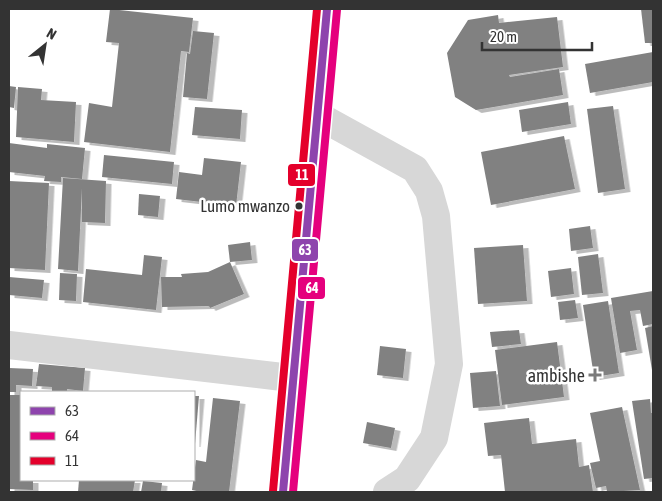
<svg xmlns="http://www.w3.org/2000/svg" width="662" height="501" font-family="'Asap Condensed',sans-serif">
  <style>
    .building { fill: #818181; filter: url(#shadow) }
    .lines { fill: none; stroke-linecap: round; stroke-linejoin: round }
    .minor { stroke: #d7d7d7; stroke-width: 28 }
    .major { stroke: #cacaca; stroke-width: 28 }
    .bus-1-casing { stroke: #fff; stroke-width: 11 }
    .bus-2-casing { stroke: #fff; stroke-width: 11 }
    .bus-3-casing { stroke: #fff; stroke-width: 11 }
    .bus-1 { stroke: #8e44ad; stroke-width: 8 }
    .bus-2 { stroke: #e5007d; stroke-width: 8 }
    .bus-3 { stroke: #e4002b; stroke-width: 8 }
    .bus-dot { fill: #333; stroke: #fff; stroke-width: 2 }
    .poi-dot { fill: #7a7a7a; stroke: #fff; stroke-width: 2 }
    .labels { text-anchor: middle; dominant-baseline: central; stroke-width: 5; stroke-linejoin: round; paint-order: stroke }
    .bus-label { font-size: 17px; fill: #333; stroke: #fff; text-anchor: end }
    .poi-label { font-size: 18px; fill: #333; stroke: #fff; text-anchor: end }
    .line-badge { stroke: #fff; stroke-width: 2 }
    .badge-label { font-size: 14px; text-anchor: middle; font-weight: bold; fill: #fff }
  </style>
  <defs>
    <filter id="shadow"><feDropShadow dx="5.5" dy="3" stdDeviation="0" flood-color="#0004"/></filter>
  </defs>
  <rect width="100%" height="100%" fill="#fff"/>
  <g class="building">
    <polygon points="110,9 193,18 189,52 181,51 170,152 84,142 89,103 112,107 119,43 106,42"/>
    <polygon points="641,9 653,9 653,43 645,43"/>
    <polygon points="498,15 499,23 557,17 563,67 509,75 510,77 559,69 563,95 476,110 455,97 447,53 468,20"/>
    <polygon points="193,31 214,33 207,99 183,97 187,53 190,54"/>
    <polygon points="653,52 653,82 590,93 585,64"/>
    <polygon points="9,86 16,87 14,108 9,107"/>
    <polygon points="18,87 42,89 41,100 76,102 74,142 16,137"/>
    <polygon points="568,102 571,124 522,132 519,110"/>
    <polygon points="613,106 625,189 598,193 587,109"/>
    <polygon points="195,107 242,110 240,139 192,135"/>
    <polygon points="564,136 575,189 491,205 481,152"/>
    <polygon points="9,143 47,148 47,144 85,148 82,179 61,177 61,182 44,181 45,176 9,172"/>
    <polygon points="104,155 174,162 172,184 102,177"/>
    <polygon points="204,158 241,162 236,206 176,199 179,172 202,175"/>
    <polygon points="63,178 106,181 105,223 82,222 82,188 78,271 58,269"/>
    <polygon points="9,181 49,183 45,270 9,268"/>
    <polygon points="139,194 160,196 158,217 138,215"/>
    <polygon points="590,226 593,248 571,251 569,229"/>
    <polygon points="250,242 252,260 230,262 228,245"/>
    <polygon points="523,245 527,301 478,304 474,248"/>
    <polygon points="598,254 603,293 582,295 578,257"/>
    <polygon points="144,255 162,257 156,310 83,302 86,269 142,275"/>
    <polygon points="230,262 244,294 210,308 209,306 162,307 161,277 182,277 181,274 208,272"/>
    <polygon points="571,268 574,294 551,297 548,271"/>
    <polygon points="60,273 77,274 76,301 59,300"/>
    <polygon points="9,277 44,280 42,298 9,295"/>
    <polygon points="653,291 653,324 643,326 640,310 630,311 637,350 620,353 611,298"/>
    <polygon points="575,300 578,318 560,320 558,302"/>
    <polygon points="608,301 619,373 594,377 583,305"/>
    <polygon points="653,326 653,370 652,370 645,328"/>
    <polygon points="519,330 521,344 492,347 490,332"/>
    <polygon points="557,342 564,397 502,405 495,350"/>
    <polygon points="380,346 406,349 403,378 377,375"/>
    <polygon points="39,364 85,368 83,391 67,389 67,392 52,392 52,387 36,386"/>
    <polygon points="9,368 33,369 32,386 16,385 16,392 9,392"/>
    <polygon points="496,371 500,406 473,408 470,373"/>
    <polygon points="9,395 21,395 21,480 33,480 33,490 9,489"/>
    <polygon points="194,396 199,396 195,444 194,444"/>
    <polygon points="213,398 240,401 229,492 201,492 192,490 196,460 206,462"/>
    <polygon points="650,399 651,413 653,413 653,478 644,479 632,401"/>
    <polygon points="622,407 640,490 607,492 606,486 596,488 590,463 600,461 590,413"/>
    <polygon points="529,418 532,444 576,439 579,467 589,465 593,492 505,492 501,455 488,456 484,423"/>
    <polygon points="367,422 395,428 391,448 363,443"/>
    <polygon points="79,480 135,480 133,492 78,492"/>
    <polygon points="143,481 162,483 161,492 141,492"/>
  </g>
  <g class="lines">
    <g class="minor">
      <polyline points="317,115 415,169 429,191 436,216 449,364 434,438 407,479 387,492"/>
      <polyline points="9,345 291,378"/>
    </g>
    <polyline class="major" points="283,492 327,9"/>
    <g class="bus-1-casing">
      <polyline id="bus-1" points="283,492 327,9"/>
    </g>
    <g class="bus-2-casing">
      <polyline id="bus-2" points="293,492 337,10"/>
    </g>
    <g class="bus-3-casing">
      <polyline id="bus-3" points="273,491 317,9"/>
    </g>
    <use href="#bus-1" class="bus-1"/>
    <use href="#bus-2" class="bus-2"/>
    <use href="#bus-3" class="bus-3"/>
  </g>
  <circle class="bus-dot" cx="299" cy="206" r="4.5"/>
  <path class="poi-dot" d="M592.5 367.5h5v5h5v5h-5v5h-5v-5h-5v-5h5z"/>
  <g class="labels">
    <g class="bus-label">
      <text x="290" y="206">Lumo mwanzo</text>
    </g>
    <g class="poi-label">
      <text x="585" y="375">ambishe</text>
    </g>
  </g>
  <g class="line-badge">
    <rect x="287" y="163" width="29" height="24" rx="5" fill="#e4002b"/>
    <rect x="291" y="238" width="28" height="24" rx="5" fill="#8e44ad"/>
    <rect x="297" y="276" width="29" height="24" rx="5" fill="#e5007d"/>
  </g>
  <g class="badge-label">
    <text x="302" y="180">11</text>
    <text x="305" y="255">63</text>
    <text x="312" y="293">64</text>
  </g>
  <rect width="662" height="501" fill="none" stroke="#333333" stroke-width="20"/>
  <rect x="20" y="391" width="175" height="90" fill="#ffffff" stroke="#adadad"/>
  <rect x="30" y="407" width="25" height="8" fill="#8e44ad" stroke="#adadad"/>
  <text x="65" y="416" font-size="15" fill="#333333">63</text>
  <rect x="30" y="432" width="25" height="8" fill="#e5007d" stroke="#adadad"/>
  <text x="65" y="441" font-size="15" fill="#333333">64</text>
  <rect x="30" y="457" width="25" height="8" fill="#e4002b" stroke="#adadad"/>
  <text x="65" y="466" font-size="15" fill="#333333">11</text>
  <g transform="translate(45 45) rotate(30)" stroke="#ffffff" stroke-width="4" paint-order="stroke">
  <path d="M0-4L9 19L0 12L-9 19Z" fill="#333333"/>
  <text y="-8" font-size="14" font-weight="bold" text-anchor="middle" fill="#333333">N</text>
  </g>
  <path d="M482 42v8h110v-8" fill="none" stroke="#333333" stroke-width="2.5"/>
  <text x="490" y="42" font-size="15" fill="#333333" stroke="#ffffff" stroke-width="4" paint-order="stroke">20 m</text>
</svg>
